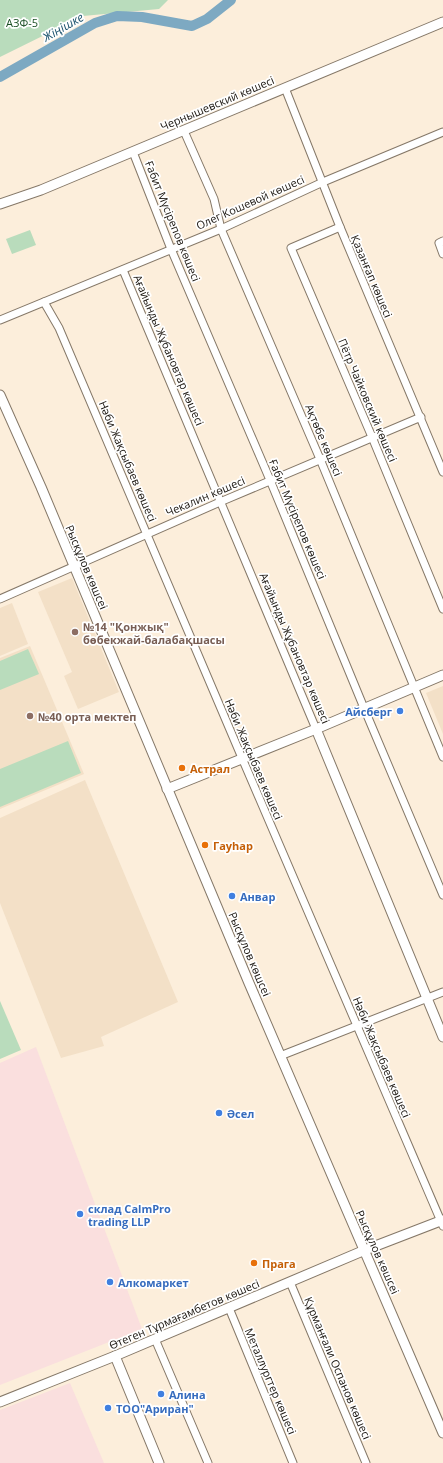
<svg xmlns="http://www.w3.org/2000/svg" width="443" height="1463" font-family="'Open Sans',sans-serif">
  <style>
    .commercial { fill: #fadfde }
    .built { fill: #f3e0c7 }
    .green { fill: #b9dcbc }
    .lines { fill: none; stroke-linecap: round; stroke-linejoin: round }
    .river { stroke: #7da9c2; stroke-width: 10 }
    .street-casing { stroke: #857868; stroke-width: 9 }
    .secondary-casing { stroke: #857868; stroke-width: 11 }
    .street { stroke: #fff; stroke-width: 7 }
    .secondary { stroke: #fff; stroke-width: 9 }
    .education-dot { fill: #8d6e63; stroke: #fff; stroke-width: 1.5 }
    .shop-dot { fill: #3f7fe0; stroke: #fff; stroke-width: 1.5 }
    .food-dot { fill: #e8710a; stroke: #fff; stroke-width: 1.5 }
    .labels { text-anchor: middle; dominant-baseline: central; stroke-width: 3.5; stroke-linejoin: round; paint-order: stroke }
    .park-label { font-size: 11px; fill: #1b4f24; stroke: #fff }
    .street-label { font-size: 11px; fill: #1a150f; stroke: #fff }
    .education-label { font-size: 11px; font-weight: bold; fill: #785e54; stroke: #fff; text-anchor: start }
    .shop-label { font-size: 11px; font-weight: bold; fill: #366cbe; stroke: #fff; text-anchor: start }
    .food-label { font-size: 11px; font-weight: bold; fill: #c56008; stroke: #fff; text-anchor: start }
    .water-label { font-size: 12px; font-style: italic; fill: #1b526d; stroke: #fff }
  </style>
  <rect width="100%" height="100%" fill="#fceedb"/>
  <g class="commercial">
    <polygon points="36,1047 142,1329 0,1385 0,1063"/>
    <polygon points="70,1383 104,1463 0,1463 0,1410"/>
  </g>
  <g class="built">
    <polygon points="72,578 119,692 78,709 64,676 72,672 38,592"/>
    <polygon points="12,603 28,644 0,656 0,608"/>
    <polygon points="30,646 84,774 0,809 0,658"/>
    <polygon points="443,686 443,734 426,693"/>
    <polygon points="85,780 178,1002 101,1037 104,1046 61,1058 0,903 0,818"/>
  </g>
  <g class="green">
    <polygon points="0,0 168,0 159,9 83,16 0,57"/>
    <polygon points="30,230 36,245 12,254 6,239"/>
    <polygon points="28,649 39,674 0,690 0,661"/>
    <polygon points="68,741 81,773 0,807 0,769"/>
    <polygon points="0,1001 21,1050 0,1059"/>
  </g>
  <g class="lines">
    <polyline class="river" points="0,77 95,23 117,16 142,17 192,26 207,19 231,0"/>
    <g class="street-casing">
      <g id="street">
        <polyline points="285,88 340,227 443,472"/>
        <polyline points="184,131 214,199 221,229 320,459 443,757"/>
        <polyline points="133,152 171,249 270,480 364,708 443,895"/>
        <polyline points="340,227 291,248 372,437 443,609"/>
        <polyline points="443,241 439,243 443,254"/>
        <polyline points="123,270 316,729"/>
        <polyline points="44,302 59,328 242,758 443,1226"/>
        <polyline points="0,320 221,229 323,182 443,132"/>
        <polyline points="0,599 220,502 421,417"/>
        <polyline points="280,1056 443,992"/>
        <polyline points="290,1282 366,1463"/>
        <polyline points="229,1308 293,1463"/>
        <polyline points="155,1339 208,1463"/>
      </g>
    </g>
    <g class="secondary-casing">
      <g id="secondary">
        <polyline points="0,204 41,190 443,22"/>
        <polyline points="0,395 41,487 249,983 443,1433"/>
        <polyline points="316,729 443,1037"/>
        <polyline points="167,789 316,729 443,675"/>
        <polyline points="115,1356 159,1463"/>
        <polyline points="0,1402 115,1356 365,1250 443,1220"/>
      </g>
    </g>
    <use href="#street" class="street"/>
    <use href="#secondary" class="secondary"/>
  </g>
  <g class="education-dot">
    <circle cx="75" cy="632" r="4"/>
    <circle cx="30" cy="716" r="4"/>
  </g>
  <g class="shop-dot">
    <circle cx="400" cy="711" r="4"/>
    <circle cx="232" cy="896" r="4"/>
    <circle cx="219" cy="1113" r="4"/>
    <circle cx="80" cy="1214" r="4"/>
    <circle cx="110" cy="1282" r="4"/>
    <circle cx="161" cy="1394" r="4"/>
    <circle cx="108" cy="1408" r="4"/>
  </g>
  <g class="food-dot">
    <circle cx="182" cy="768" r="4"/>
    <circle cx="205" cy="845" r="4"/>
    <circle cx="254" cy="1263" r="4"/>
  </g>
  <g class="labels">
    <g class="park-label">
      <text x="22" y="22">АЗФ-5</text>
    </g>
    <g class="street-label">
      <text transform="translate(217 103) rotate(-23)">Чернышевский көшесі</text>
      <text transform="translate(250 202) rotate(-24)">Олег Кошевой көшесі</text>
      <text transform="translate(173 221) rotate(68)">Ғабит Мүсірепов көшесі</text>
      <text transform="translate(372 276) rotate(67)">Қазанғап көшесі</text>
      <text transform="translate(169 350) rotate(67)">Ағайынды Жұбановтар көшесі</text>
      <text transform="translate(368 400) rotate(67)">Пётр Чайковский көшесі</text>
      <text transform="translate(324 440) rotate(67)">Ақтөбе көшесі</text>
      <text transform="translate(128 461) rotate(67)">Нәби Жақсыбаев көшесі</text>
      <text transform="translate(205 496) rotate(-23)">Чекалин көшесі</text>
      <text transform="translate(298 519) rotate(67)">Ғабит Мүсірепов көшесі</text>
      <text transform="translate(87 567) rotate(67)">Рысқұлов көшсеі</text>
      <text transform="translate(295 648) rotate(67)">Ағайынды Жұбановтар көшесі</text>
      <text transform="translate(254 759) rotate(67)">Нәби Жақсыбаев көшесі</text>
      <text transform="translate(250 954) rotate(67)">Рысқұлов көшсеі</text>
      <text transform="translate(382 1057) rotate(67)">Нәби Жақсыбаев көшесі</text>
      <text transform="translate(378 1252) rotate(66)">Рысқұлов көшсеі</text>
      <text transform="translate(184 1314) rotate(-23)">Өтеген Тұрмағамбетов көшесі</text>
      <text transform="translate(338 1368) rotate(67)">Құрманғали Оспанов көшесі</text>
      <text transform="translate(271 1381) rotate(67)">Металлургтер көшесі</text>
    </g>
    <g class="education-label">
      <text x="83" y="626">№14 "Қонжық"<tspan x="83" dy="13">бөбекжай-балабақшасы</tspan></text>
      <text x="38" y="716">№40 орта мектеп</text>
    </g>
    <g class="shop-label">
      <text x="392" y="711" text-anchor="end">Айсберг</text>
      <text x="240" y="896">Анвар</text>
      <text x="227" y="1113">Əсел</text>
      <text x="88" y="1208">склад CalmPro<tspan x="88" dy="13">trading LLP</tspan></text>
      <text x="118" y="1282">Алкомаркет</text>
      <text x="169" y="1394">Алина</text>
      <text x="116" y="1408">ТОО"Ариран"</text>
    </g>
    <g class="food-label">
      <text x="190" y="768">Астрал</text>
      <text x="213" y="845">Гауhар</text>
      <text x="262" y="1263">Прага</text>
    </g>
    <g class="water-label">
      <text transform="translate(63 27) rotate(-30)">Жіңішке</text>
    </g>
  </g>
</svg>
